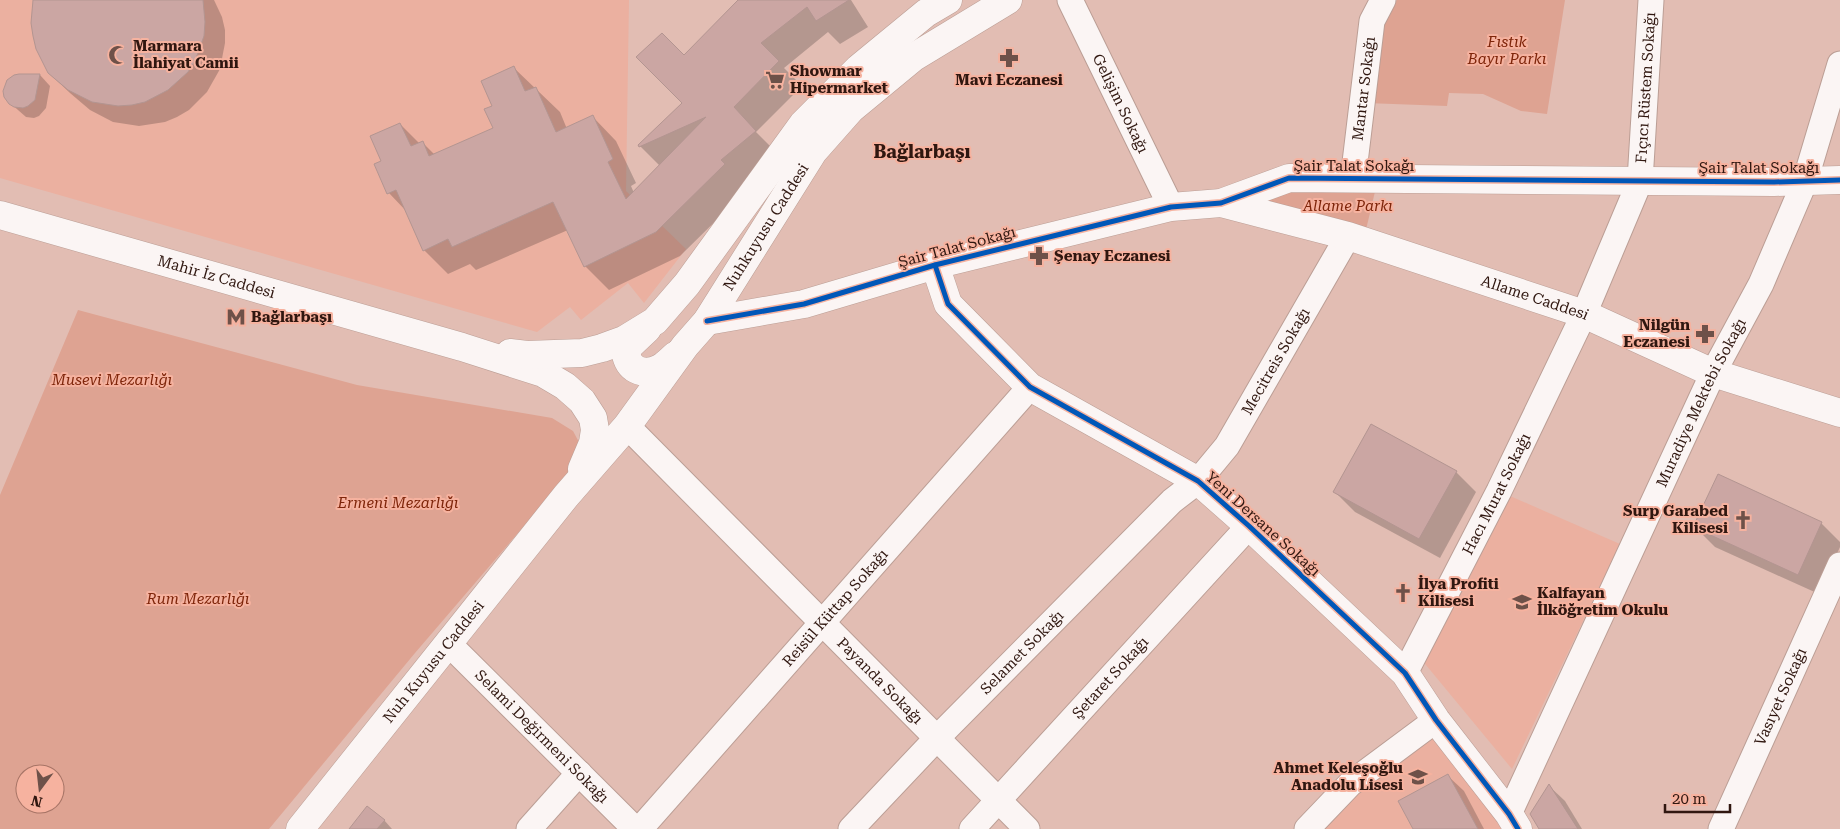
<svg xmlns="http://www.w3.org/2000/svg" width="1840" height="829" font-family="'Roboto Serif',serif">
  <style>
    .built { fill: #ebb0a0 }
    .green { fill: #dea392; fill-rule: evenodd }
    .shadow { fill: #0003 }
    .building { fill: #cba6a3; stroke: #b39591 }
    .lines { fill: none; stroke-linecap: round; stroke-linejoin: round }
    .street-casing { stroke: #bb9e95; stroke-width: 27 }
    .secondary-casing { stroke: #bb9e95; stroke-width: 29 }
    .primary-casing { stroke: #bb9e95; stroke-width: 29 }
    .street { stroke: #fbf5f4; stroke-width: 25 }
    .secondary { stroke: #fbf5f4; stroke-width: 28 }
    .primary { stroke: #fbf5f4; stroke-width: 28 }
    .cycleway-casing { stroke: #f6b29f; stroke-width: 8 }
    .cycleway { stroke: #0057b8; stroke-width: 5 }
    .labels { text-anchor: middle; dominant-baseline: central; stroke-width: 4; stroke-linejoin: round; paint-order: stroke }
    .park-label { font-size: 15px; font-style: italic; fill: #7e250a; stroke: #f6b29f }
    .poi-label { font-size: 15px; font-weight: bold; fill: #301710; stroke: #f6b29f; text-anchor: start }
    .street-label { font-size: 15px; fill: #301710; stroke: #f6b29f }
    .quarter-label { font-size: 18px; font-weight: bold; fill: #301710; stroke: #f6b29f }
  </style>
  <rect width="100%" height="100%" fill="#e2bdb3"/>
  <g class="built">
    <polygon points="0,0 629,0 626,191 686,249 644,303 628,283 581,320 570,307 537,332 0,178"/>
    <polygon points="1510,496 1620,544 1512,769 1421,659"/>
    <polygon points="1433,730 1503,829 1321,829 1356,788"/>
  </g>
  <g class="green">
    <polygon points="1397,0 1565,0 1547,114 1521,111 1483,94 1449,93 1447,106 1366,103 1377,39"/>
    <polygon points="1290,183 1377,183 1365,234 1240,203"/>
    <path d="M78,310L357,385L552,418L573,431L581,446L566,477L415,653L269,829H0V495ZM25,774H55V804H25Z"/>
  </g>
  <g class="shadow">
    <polygon points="35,0 214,0 222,17 225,30 225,43 220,69 207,92 189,110 177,117 165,122 139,126 113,122 90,110 70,93 49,73"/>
    <polygon points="737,0 851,0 868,27 840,44 828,32 784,68 802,86 756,132 779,155 748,189 680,256 609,290 585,266 568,230 476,270 470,264 448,274 424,250 407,212 389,193 383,161 400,124 420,144 422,142 435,155 494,129 493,107 514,68 560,112 567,129 593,117 616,141 636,183 631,186 634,193 660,166 639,145 684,103 684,56 738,2"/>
    <polygon points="40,75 50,86 46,108 39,116 34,118 26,117 10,103 14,76"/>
    <polygon points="1456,472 1476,492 1440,558 1355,512 1335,492"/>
    <polygon points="1821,523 1840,542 1840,547 1819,594 1715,547 1695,527"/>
    <polygon points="1448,776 1464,791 1484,829 1414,829"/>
    <polygon points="1549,786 1565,801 1582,829 1541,829"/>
    <polygon points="384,820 392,829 351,829"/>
  </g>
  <g class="building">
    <polygon points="33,0 203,0 205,22 204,36 195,61 188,72 168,90 145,102 132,105 118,106 92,102 68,90 48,73 36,49 33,36 31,23"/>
    <polygon points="738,0 849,0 816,21 807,7 761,43 779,61 734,107 756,131 721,160 725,164 656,232 584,267 553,202 452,247 448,239 423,251 396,190 387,194 374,164 381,161 370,136 400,123 411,146 423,141 429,156 493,128 484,109 492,106 481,81 514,66 525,91 536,87 556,132 593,115 613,159 608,162 626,199 706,117 639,147 638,145 682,103 636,57 662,33 684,55"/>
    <polygon points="19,74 40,74 35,100 28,106 23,108 14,107 9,104 4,97 3,91 7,80 14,75"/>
    <polygon points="1371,424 1457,471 1419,539 1333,492"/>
    <polygon points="1718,474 1822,522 1798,575 1693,527"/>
    <polygon points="1448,774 1478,829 1413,829 1398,801"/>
    <polygon points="1549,784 1578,829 1539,829 1530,814"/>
    <polygon points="367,806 385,820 377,829 349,829"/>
  </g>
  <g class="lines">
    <g class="street-casing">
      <g id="street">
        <path id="s1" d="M1070,0L1171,207"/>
        <path id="s2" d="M1353,179L1372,21L1383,0"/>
        <path id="s3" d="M627,426L1027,829"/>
        <path id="s4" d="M449,644L635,829"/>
        <path id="s5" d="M1405,673L1499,491L1584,314L1640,181L1651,0"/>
        <path id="s6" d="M1509,814L1713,373L1761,284L1805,181L1840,64"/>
        <polyline points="529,829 579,773"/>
        <path id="s7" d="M640,829L1030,387"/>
        <path id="s8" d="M851,829L937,738L1172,501L1198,481L1227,446L1348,236"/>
        <path id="s9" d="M972,829L1249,526"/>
        <polyline points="1307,829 1350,784 1436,720"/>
        <path id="s10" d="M1721,829L1840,565"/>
      </g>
    </g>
    <g class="secondary-casing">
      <g id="secondary">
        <path id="s11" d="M1221,203L1348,236L1584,314L1713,373L1840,413"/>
        <polyline points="935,265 948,304 1030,387 1198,481 1249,526 1405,673 1436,720 1509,814 1518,829"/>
        <polyline points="707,321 804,304 935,265 1171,207 1221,203 1289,178 1774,182 1840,180"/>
      </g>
    </g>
    <g class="primary-casing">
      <g id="primary">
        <path id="s12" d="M0,215L462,347L543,373L565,386L582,401L593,418L595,430L593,443L582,469"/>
        <path d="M647,329L629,346L626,355C630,371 645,376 660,368C666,365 671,359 676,355"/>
        <polyline points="510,353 527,355 582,353 602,348 624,340 655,321 687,284 803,124 859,68 926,13 948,0"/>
        <path id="s13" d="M300,829L566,496L627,426L685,346L707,321L813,152L851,109L914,57L1008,0"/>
      </g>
    </g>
    <use href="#street" class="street"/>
    <use href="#secondary" class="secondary"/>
    <use href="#primary" class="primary"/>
    <g class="cycleway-casing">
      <g id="cycleway">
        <polyline points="935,265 948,304 1030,387 1198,481 1249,526 1405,673 1436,720 1509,814 1518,829"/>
        <polyline points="707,321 804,304 935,265 1171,207 1221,203 1289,178 1774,182 1840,180"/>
      </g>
    </g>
    <use href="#cycleway" class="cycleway"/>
  </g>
  <defs>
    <g id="mosque-bare" transform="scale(1.5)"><path d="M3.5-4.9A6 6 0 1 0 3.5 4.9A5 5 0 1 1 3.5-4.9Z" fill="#6e5149" stroke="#f6b29f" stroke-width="2.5" paint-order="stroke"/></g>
    <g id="pharmacy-bare" transform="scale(1.5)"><path d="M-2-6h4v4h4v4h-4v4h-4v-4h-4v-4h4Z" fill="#6e5149" stroke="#f6b29f" stroke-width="2.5" paint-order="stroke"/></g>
    <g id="supermarket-bare" transform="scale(1.5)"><path d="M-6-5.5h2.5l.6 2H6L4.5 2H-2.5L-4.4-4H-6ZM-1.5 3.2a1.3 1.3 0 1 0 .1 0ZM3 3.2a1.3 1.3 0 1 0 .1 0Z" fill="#6e5149" stroke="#f6b29f" stroke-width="2.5" paint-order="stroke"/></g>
    <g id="metro-bare" transform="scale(1.5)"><path d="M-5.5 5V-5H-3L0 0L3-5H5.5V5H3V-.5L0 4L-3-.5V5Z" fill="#6e5149" stroke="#f6b29f" stroke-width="2.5" paint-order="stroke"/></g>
    <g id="church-bare" transform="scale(1.5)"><path d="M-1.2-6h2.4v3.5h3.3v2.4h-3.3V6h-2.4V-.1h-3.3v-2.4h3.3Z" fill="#6e5149" stroke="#f6b29f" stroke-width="2.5" paint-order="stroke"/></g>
    <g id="school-bare" transform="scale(1.5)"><path d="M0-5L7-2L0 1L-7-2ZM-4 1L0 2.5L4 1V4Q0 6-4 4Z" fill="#6e5149" stroke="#f6b29f" stroke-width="2.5" paint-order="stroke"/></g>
  </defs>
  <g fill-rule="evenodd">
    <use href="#mosque-bare" x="118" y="55"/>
    <use href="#pharmacy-bare" x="1009" y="58"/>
    <use href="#supermarket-bare" x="775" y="80"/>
    <use href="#pharmacy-bare" x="1039" y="256"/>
    <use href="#metro-bare" x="236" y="317"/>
    <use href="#pharmacy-bare" x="1705" y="334"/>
    <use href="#church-bare" x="1743" y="520"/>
    <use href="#church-bare" x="1403" y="593"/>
    <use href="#school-bare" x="1522" y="602"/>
    <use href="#school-bare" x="1418" y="777"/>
  </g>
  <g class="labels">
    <g class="park-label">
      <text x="1507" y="42">Fıstık<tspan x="1507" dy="17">Bayır Parkı</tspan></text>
      <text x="1348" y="206">Allame Parkı</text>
      <text x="112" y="380">Musevi Mezarlığı</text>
      <text x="398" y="503">Ermeni Mezarlığı</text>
      <text x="198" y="599">Rum Mezarlığı</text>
    </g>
    <g class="poi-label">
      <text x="133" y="46">Marmara<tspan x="133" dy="17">İlahiyat Camii</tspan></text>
      <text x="790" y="71">Showmar<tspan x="790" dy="17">Hipermarket</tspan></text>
      <text x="1009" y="80" text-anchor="middle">Mavi Eczanesi</text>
      <text x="1054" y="256">Şenay Eczanesi</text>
      <text x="251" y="317">Bağlarbaşı</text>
      <text x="1690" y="325" text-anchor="end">Nilgün<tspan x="1690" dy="17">Eczanesi</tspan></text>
      <text x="1728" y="511" text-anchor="end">Surp Garabed<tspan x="1728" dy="17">Kilisesi</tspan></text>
      <text x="1418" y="584">İlya Profiti<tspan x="1418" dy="17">Kilisesi</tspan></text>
      <text x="1537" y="593">Kalfayan<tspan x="1537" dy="17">İlköğretim Okulu</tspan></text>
      <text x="1403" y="768" text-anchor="end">Ahmet Keleşoğlu<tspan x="1403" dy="17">Anadolu Lisesi</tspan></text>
    </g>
    <g class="street-label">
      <text stroke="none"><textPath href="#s2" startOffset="91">Mantar Sokağı</textPath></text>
      <text stroke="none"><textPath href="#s5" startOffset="639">Fıçıcı Rüstem Sokağı</textPath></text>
      <text stroke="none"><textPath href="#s1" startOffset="115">Gelişim Sokağı</textPath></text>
      <text x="1354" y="166">Şair Talat Sokağı</text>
      <text x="1759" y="168">Şair Talat Sokağı</text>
      <text stroke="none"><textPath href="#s13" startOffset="762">Nuhkuyusu Caddesi</textPath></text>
      <text transform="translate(957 247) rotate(-15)">Şair Talat Sokağı</text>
      <text stroke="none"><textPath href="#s12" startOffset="225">Mahir İz Caddesi</textPath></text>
      <text stroke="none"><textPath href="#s11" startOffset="328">Allame Caddesi</textPath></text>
      <text stroke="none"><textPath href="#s8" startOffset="635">Mecitreis Sokağı</textPath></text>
      <text stroke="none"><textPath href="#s6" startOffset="454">Muradiye Mektebi Sokağı</textPath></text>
      <text stroke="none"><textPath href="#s5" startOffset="201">Hacı Murat Sokağı</textPath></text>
      <text transform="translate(1263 524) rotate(42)">Yeni Dersane Sokağı</text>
      <text stroke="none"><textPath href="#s7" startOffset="295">Reisül Küttap Sokağı</textPath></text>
      <text stroke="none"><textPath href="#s8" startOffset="246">Selamet Sokağı</textPath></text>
      <text stroke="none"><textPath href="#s13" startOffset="214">Nuh Kuyusu Caddesi</textPath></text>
      <text stroke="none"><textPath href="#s9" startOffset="205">Şetaret Sokağı</textPath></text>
      <text stroke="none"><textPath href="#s3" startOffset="359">Payanda Sokağı</textPath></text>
      <text stroke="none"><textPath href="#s10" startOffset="145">Vasıyet Sokağı</textPath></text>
      <text stroke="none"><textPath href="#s4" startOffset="131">Selami Değirmeni Sokağı</textPath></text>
    </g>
    <g class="quarter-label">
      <text x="922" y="151">Bağlarbaşı</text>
    </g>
  </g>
  <g transform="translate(40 789) rotate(195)"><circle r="24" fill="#f6b29f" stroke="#a77466"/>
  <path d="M0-4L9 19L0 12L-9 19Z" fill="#6e5149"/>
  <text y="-8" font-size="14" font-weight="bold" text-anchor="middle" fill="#301710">N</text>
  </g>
  <path d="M1665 804v8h65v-8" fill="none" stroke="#301710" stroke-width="2.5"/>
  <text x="1672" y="804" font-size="15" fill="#301710" stroke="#f6b29f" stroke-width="4" paint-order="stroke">20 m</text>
</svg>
